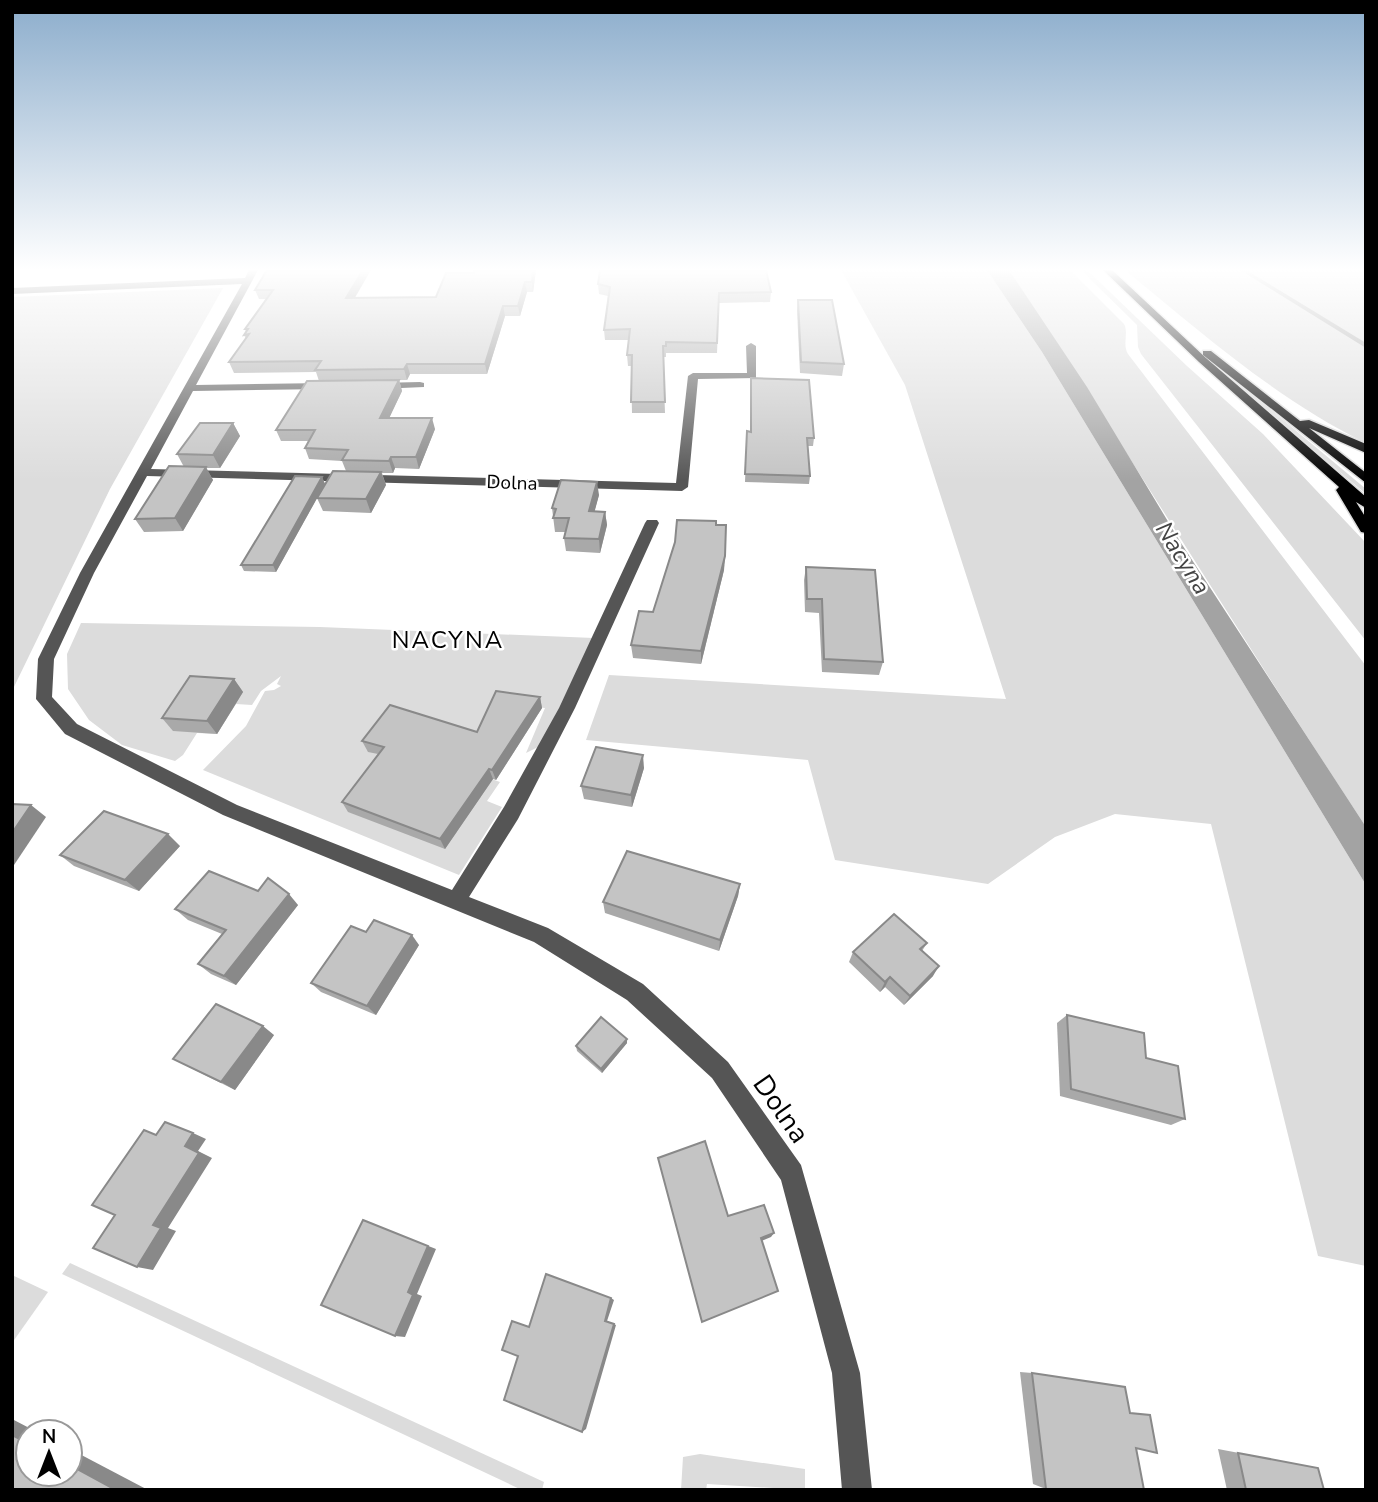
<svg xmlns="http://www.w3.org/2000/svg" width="1378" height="1502" font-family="'Nunito Sans',sans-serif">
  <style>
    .green { fill: #dcdcdc }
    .water { fill: #a3a3a3 }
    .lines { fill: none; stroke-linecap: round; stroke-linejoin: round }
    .stream { fill: #a3a3a3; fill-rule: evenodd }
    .major-casing { stroke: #dbdbdb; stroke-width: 3 }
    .minor { fill: #555; fill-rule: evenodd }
    .major { fill: #000; fill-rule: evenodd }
    .wall { fill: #a9a9a9 }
    .shaded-wall { fill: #898989 }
    .building { fill: #c4c4c4; stroke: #898989; stroke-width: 2 }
    .labels { text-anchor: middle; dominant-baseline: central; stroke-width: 5; stroke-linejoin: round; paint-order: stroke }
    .far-street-label { font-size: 19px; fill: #000; stroke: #fff }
    .water-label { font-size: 24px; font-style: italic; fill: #444; stroke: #fff }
    .neighbourhood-label { font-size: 24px; letter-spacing: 2px; fill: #000; stroke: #fff }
    .near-street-label { font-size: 28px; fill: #000; stroke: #fff }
  </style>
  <rect width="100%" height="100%" fill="#fff"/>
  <g class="green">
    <polygon points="841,270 987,270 1042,352 1366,885 1366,1266 1318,1256 1211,824 1115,814 1055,837 988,884 835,860 808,760 586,740 609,675 1006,699 905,385"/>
    <path d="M1009,270H1070L1124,324C1129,333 1122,344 1128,354L1366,666V827C1245,643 1129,455 1009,270Z"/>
    <polygon points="1081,270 1087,270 1187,366 1263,434 1366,543 1366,641 1141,354 1138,347 1137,325"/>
    <path d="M1125,270H1366V443C1276,399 1202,333 1125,270Z"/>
    <polygon points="223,288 110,489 12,691 12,297"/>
    <polygon points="1210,363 1215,363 1366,489 1366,494"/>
    <polygon points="81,623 320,627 594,638 540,746 526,753 545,708 499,703 466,770 500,782 487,801 502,807 459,875 203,770 246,726 265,691 274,690 281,686 277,684 281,676 261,691 252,705 236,704 217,734 197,733 183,755 175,761 122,745 89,720 68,689 67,654"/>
    <polygon points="70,1263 544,1482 542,1490 522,1490 62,1274"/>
    <polygon points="12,1275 48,1292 12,1343"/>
    <polygon points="700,1454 805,1469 805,1490 707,1484 706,1490 681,1490 683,1457"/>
  </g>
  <polygon class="water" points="987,270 1009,270 1087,387 1181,543 1366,827 1366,885 1042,352"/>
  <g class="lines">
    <polygon class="stream" points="1240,270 1246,270 1366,343 1366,348"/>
    <g class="major-casing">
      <g id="major">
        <polygon points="1103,270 1112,270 1206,358 1366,497 1366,508 1356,502 1366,518 1366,533 1361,532 1336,490 1339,487 1199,362"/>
        <polygon points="1203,351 1211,351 1300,421 1309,420 1366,444 1366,453 1309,428 1366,473 1366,483 1203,355"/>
      </g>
    </g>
    <g class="minor">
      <polygon points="249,270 258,270 196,385 326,383 331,386 326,389 193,391 151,469 676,483 688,376 693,373 747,373 746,346 751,343 756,346 756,378 698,379 688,487 682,491 147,476 94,573 54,659 52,697 77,724 237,805 452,890 504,807 559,708 645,523 647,520 657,520 659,523 575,708 518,819 469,897 548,928 643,984 728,1062 801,1165 860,1373 872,1490 842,1490 832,1373 781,1180 712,1078 627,1000 534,942 223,815 65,734 36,699 38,659 80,573 242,284 12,294 12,288 245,278"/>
      <polygon points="420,382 424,383 424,387 378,389 373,386 378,383"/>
    </g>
    <use href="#major" class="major"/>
  </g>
  <g class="wall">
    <polygon points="267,270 355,298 436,297 474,273 474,270 536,270 533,292 527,292 520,316 505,316 487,374 410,374 407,380 319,381 316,372 234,373 229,362 246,339 244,335 246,332 245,329 266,299 259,299 255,290"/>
    <polygon points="598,284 771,292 770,302 719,303 717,353 666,353 666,357 663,357 665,413 632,413 631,366 628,366 627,355 629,340 605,340 604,330 608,296 599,294"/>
    <polygon points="798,300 844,364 842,376 800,373 797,311"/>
    <polygon points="399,380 402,391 389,418 435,429 419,469 395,468 393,473 382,473 386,485 371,513 323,511 317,498 276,572 244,571 241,565 322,477 325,484 346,471 342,461 309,459 305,448 308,441 281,441 276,430"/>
    <polygon points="233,423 240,436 220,468 206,468 213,480 183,531 144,532 135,519 184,467 177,454"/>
    <polygon points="747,431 814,438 813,446 808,446 810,476 809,484 745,482"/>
    <polygon points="599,495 594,512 605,512 607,525 600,553 566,551 564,538 566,532 555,532 552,508"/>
    <polygon points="726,525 724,570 701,664 633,658 631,645 653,612"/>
    <polygon points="806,567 883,662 879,675 822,672 819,613 805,612 804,580"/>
    <polygon points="234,679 243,692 217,734 173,731 162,718"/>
    <polygon points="540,697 542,708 496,780 493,779 445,849 348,812 342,802 378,754 368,752 362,741 477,732"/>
    <polygon points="644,768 632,807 584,799 581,786"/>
    <polygon points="180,846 139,891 74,866 60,855"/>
    <polygon points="740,884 738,896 719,951 605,913 603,902"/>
    <polygon points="258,891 298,905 236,985 211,974 198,964 222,934 188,920 175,909"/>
    <polygon points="366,932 419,945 376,1015 321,992 311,983"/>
    <polygon points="927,943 922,951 933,976 904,1005 885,987 880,992 849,962 853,952"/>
    <polygon points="1067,1015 1146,1058 1185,1119 1171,1125 1060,1096 1057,1023"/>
    <polygon points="274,1035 235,1090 173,1059"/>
    <polygon points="627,1039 627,1043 602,1073 577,1051 576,1046"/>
    <polygon points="1020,1372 1032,1373 1136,1448 1046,1489 1033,1484"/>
    <polygon points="1218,1449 1318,1468 1324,1490 1227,1490"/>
  </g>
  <g class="shaded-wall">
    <polygon points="363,270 371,270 349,308 346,298"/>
    <polygon points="533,270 536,270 533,292 532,282"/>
    <polygon points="525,282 527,292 520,316 518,306"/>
    <polygon points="503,306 505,316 487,374 485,364"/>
    <polygon points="407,364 410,374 407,380 404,369"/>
    <polygon points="399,380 402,391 384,429 380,418"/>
    <polygon points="432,418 435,429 419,469 416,457"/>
    <polygon points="233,423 240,436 220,468 213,455"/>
    <polygon points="391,457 395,468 393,473 389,461"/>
    <polygon points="206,467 213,480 183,531 175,518"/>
    <polygon points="381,472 386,485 371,513 366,499"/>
    <polygon points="322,477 325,484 276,572 273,565"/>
    <polygon points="597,482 599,495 591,525 589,511"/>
    <polygon points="605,512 607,525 600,553 599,539"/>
    <polygon points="725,556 724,570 701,664 701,651"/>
    <polygon points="234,679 243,692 217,734 207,721"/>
    <polygon points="540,697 542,708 496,780 492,770"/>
    <polygon points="643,755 644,768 632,807 631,795"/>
    <polygon points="489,769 493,779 445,849 440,839"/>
    <polygon points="31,805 46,817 12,868 12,833"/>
    <polygon points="168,834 180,846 139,891 125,880"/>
    <polygon points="740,884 738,896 719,951 720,940"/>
    <polygon points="289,894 298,905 236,985 224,976"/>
    <polygon points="412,935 419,945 376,1015 367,1006"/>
    <polygon points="939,966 933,976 904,1005 910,996"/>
    <polygon points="890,977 885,987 880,992 885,982"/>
    <polygon points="263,1026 274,1035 235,1090 221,1082"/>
    <polygon points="627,1039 627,1043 602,1073 601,1069"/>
    <polygon points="193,1133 206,1139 198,1151 212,1158 168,1228 176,1231 153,1270 137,1267 185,1146"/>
    <polygon points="363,1220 436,1249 417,1294 422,1296 405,1337 395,1336 408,1292"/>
    <polygon points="774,1233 771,1237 759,1242 761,1238"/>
    <polygon points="611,1298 614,1300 607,1321 616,1325 586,1429 582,1432 605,1321"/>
    <polygon points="12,1419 37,1432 28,1432 28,1443 12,1435"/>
    <polygon points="70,1449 148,1490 116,1490 70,1465"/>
  </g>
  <g class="building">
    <polygon points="267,270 363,270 346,298 436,297 446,273 474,273 474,270 533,270 532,282 525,282 518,306 503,306 485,364 407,364 404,369 315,370 321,361 229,362 249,334 244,335 248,329 245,329 273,290 255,290"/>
    <polygon points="600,270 766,270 771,292 719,293 717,343 666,342 666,346 663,346 665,402 631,402 632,355 627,355 630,329 604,330 610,287 598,284"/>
    <polygon points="798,300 832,300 844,364 801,362"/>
    <polygon points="751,378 809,380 814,438 807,438 810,476 745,474 747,431 751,432"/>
    <polygon points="399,380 380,418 432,418 416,457 391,457 389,461 342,460 348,450 305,448 315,430 276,430 307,381"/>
    <polygon points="200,423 233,423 213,455 177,454"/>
    <polygon points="169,466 206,467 175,518 135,519"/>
    <polygon points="333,471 381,472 366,499 317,498"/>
    <polygon points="295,476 322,477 273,565 241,565"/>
    <polygon points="561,480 597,482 589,511 605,512 599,539 564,538 569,518 553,518 556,509 552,508"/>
    <polygon points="677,520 716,521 716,525 726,525 725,556 701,651 631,645 639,611 653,612 675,542"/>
    <polygon points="806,567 875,570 883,662 824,659 822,599 807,599"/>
    <polygon points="190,676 234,679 207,721 162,718"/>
    <polygon points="496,691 540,697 492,770 489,769 440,839 342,802 384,747 362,741 390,705 477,732"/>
    <polygon points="596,747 643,755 631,795 581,786"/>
    <polygon points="12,804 31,805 12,833"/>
    <polygon points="104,811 168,834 125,880 60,855"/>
    <polygon points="627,851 740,884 720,940 603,902"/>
    <polygon points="209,871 258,891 268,878 289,894 224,976 198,964 226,930 175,909"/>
    <polygon points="894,914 927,943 920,949 939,966 910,996 890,977 885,982 853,952"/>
    <polygon points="374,920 412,935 367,1006 311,983 351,926 366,932"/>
    <polygon points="216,1004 263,1026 221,1082 173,1059"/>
    <polygon points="1067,1015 1144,1033 1146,1058 1178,1066 1185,1119 1071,1089"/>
    <polygon points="601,1017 627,1039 601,1069 576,1046"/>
    <polygon points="165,1122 193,1133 185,1146 199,1153 153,1225 161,1228 137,1267 93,1248 115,1215 92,1205 144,1130 156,1135"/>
    <polygon points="705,1141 728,1216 764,1205 774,1233 761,1238 778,1291 702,1322 658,1158"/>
    <polygon points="363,1220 428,1246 408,1292 413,1295 395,1336 321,1305"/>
    <polygon points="546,1274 611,1298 605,1321 614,1324 582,1432 504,1400 518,1356 502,1350 512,1321 529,1327"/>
    <polygon points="1032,1373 1125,1387 1130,1413 1150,1415 1157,1453 1136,1448 1144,1490 1046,1489"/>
    <polygon points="12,1435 28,1443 28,1474 70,1474 70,1465 116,1490 12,1490"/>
    <polygon points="1238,1453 1318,1468 1324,1490 1246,1490"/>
  </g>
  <linearGradient id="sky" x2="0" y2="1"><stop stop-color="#8cadcc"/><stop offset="0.56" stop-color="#fff"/><stop offset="1" stop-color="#fff" stop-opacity="0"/></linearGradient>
  <rect width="1378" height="481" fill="url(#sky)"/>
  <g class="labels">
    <g class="far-street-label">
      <text transform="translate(512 483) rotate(2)">Dolna</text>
    </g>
    <g class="water-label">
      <text transform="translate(1183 558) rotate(58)">Nacyna</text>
    </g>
    <g class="neighbourhood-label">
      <text x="448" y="640">NACYNA</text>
    </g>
    <g class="near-street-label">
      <text transform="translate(781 1109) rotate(55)">Dolna</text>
    </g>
  </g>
  <rect width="1378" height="1502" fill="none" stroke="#000000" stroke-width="28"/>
  <g transform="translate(49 1453)"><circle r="33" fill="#ffffff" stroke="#999999" stroke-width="2"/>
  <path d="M0-5L12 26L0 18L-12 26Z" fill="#000000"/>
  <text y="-10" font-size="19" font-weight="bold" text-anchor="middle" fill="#000000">N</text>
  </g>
</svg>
